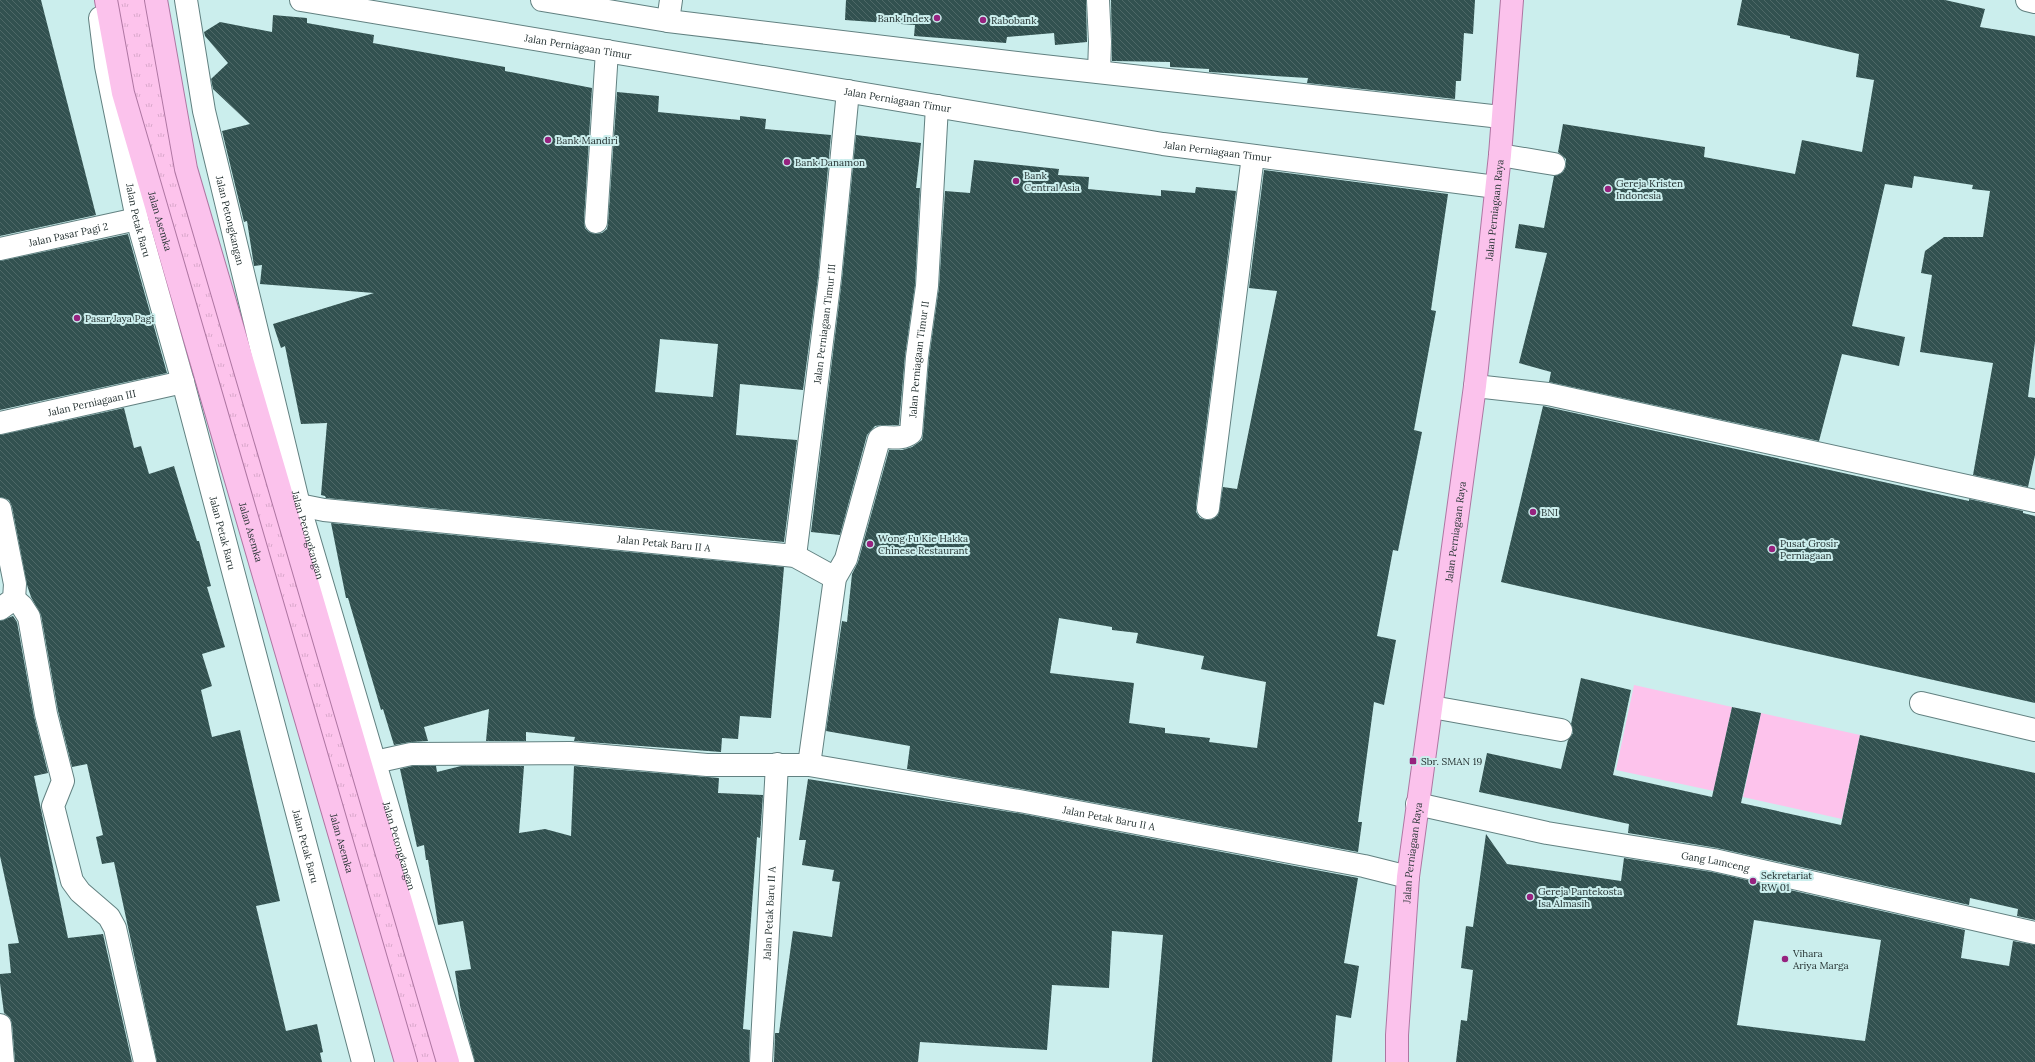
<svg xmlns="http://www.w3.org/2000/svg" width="2035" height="1062" font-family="Lora,serif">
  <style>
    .grass { fill: url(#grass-tufts) }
    .pitch { fill: #fdc3ec }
    .building { fill: url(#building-back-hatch); fill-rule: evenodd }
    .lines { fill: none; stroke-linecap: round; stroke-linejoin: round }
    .minor-casing { stroke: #628181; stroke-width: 24 }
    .major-casing { stroke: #ae76a2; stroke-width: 24 }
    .minor { stroke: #fff; stroke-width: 22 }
    .major { stroke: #fbc2ec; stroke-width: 22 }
    .poi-dot { fill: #96227f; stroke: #cbeeed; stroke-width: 1.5 }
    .labels { text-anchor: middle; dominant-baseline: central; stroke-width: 4; stroke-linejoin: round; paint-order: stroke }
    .poi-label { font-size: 10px; fill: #253232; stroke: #cbeeed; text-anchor: start }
    .street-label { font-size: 10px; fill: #253232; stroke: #cbeeed }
  </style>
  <defs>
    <pattern id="grass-tufts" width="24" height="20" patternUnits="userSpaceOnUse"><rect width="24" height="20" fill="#fdc3ec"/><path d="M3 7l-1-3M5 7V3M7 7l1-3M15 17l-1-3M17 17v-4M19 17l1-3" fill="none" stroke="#d9a8cb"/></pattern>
    <pattern id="building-back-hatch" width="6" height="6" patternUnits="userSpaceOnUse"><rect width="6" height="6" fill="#325150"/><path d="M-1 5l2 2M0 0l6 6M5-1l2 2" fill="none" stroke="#4e6867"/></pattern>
  </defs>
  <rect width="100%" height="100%" fill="#cbeeed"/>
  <polygon class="grass" points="106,0 156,0 186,169 448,1062 406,1062"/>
  <g class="pitch">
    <polygon points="1634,685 1732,707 1714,791 1616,770"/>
    <polygon points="1761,713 1860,735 1842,819 1743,797"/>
  </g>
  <g class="building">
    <polygon points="0,0 41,0 96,215 0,236"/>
    <polygon points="846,0 1086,0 1087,42 1055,45 1054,33 1007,37 1006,43 914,36 915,25 845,20"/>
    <polygon points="1111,0 1475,0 1473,34 1464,33 1461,81 1456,81 1455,99 1307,83 1308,78 1209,72 1209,69 1170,67 1170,62 1112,61"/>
    <polygon points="1742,0 1945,0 1985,9 1980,27 2035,36 2035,342 2028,397 2035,398 2035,455 2028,487 1973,475 1993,363 1920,352 1932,275 1921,273 1925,251 1944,237 1983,237 1990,191 1972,189 1973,185 1914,176 1912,188 1885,184 1852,326 1905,337 1899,366 1842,354 1819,441 1549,382 1551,372 1519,363 1547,253 1515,248 1519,224 1544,228 1554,176 1563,172 1566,166 1566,159 1558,152 1563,124 1705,147 1704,157 1795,174 1802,140 1862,152 1874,80 1856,77 1859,54 1790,38 1790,36 1737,25"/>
    <path d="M273,15L307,18V23L374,35L373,43L505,67V71L592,88L584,221L585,228L589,232L595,234L602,233L607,229L608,223L617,92L659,96L658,112L740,120V116L766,119L765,129L831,135L818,277L803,390L740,384L736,435L797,440L784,542L326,498L325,496L321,495L327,423L301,424L285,346L281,348L273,324L374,293L260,284L262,265L254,266L247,221L244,222L222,131L250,124L213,89L211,79L228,63L205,36L204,32L220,22L272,32ZM660,339L718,344L713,397L655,392Z"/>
    <polygon points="856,135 921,143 916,188 920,188 915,285 905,356 899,425 882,425 875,426 867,435 840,535 811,532 842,279"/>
    <path d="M974,160L1059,169L1058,175L1089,177L1088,189L1161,196V190L1195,193L1196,187L1236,191L1196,506V512L1200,518L1207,520L1213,519L1218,515L1223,487L1237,489L1277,291L1249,288L1264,170L1448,194L1431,310L1436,311L1414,430L1422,432L1398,551L1393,550L1377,636L1396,640L1384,705L1374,702L1358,822H1362L1358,852L1027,790L907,769L910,746L826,731L842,621L847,622L852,574L858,562L889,450H902L912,447L922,440L923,434L929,358L939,287L945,191L970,193ZM1059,618L1112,627V630L1138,633L1136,643L1204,656L1201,669L1266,682L1257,748L1209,742L1210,738L1165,733V728L1129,723L1134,683L1050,673Z"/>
    <polygon points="128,234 167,373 0,410 0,261"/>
    <polygon points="1543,406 1969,501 1969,499 2023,511 2023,513 2035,516 2035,703 1501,582"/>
    <polygon points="124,408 134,448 141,446 149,474 174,466 197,541 199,541 211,586 207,587 225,647 202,654 212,686 201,690 212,737 240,730 280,901 256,906 286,1031 317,1024 323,1052 320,1053 322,1062 157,1062 114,862 102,864 96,837 103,835 87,764 72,767 58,711 41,615 31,597 27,585 12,507 9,500 0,497 0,435"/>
    <polygon points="331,523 784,567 771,718 740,716 738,739 722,738 721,752 574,741 575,737 526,732 526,741 486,741 489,709 424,727 428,741 411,742 394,745 383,709 381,710 348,598 346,598"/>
    <polygon points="13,616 17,622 34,716 48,773 34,776 68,938 103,934 132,1062 15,1062 12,1024 10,1018 4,1013 0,983 0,974 11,973 8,944 19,943 0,856 0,621"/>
    <polygon points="1581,678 1631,690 1613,775 1712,797 1732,707 1761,713 1741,803 1841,825 1860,735 2035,773 2035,920 2017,916 2018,909 1970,898 1969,905 1717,848 1628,833 1629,824 1479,792 1487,753 1561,769 1568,740 1573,733 1571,724"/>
    <polygon points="412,766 436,766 437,772 461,766 524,766 519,833 545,829 571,836 574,766 719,778 718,793 763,795 760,838 757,837 743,1029 750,1030 749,1062 475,1062 460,1006 455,971 471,969 463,921 438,925 428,860 426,860 424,845 417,847 400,769"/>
    <polygon points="808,779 1023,814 1358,878 1344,963 1359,966 1351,1018 1336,1015 1332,1062 1152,1062 1163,935 1112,931 1109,988 1052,985 1047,1050 920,1042 918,1062 774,1062 775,1033 779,1033 793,931 832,937 840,882 832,881 834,870 802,865 806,840 799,840"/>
    <path d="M1486,834L1507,864L1621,881L1624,858L1712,872L1965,930L1961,958L2009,966L2013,941L2035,945V1062H1456L1461,1020L1467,1021L1473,970L1461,968L1466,926L1473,927ZM1754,920L1881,940L1865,1041L1737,1025Z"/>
  </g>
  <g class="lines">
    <g class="minor-casing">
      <g id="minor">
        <path id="s1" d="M186,0L204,111L299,505L463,1062"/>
        <path id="s2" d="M301,0L1163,144L1496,187"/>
        <polyline points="542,0 668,21 1034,65 1501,117"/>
        <polyline points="1098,0 1100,42 1099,72"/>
        <polyline points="2027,0 2035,2"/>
        <path id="s3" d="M100,18L106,66L137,219L183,382L363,1062"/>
        <polyline points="668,21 671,0"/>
        <polyline points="1500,155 1554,164"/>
        <polyline points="596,222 607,51"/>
        <path id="s4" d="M0,249L137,219"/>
        <polyline points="1475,386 1548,394 2035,501"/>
        <path id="s5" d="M0,423L183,382"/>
        <path id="s6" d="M299,505L324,510L795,556L835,578"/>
        <polyline points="1208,508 1253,156"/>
        <path id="s7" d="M795,556L830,278L848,91"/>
        <polyline points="14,599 22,606 29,617 46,714 63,781 53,806 72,881 80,892 109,917 115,928 145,1062"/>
        <polyline points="0,609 14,599 15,584 0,509"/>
        <polyline points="1921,703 2035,730"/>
        <polyline points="1432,707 1561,730"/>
        <path id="s8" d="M375,762L411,754L570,753L707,765H809L1025,802L1364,866L1408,877"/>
        <path id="s9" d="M809,765L835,578L846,559L879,439L882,437C892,437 902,440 911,433L917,357L927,286L937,106"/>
        <path id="s10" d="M1417,804L1547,833L1714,860L2035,933"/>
        <polyline points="0,1025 3,1062"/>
        <path id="s11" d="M761,1062L777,764"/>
      </g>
    </g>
    <g class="major-casing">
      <g id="major">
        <path id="s12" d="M106,0L123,93L406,1062"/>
        <polyline points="156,0 186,169 448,1062"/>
        <path id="s13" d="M1397,1062V1035L1408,877L1475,386L1500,155L1512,0"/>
      </g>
    </g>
    <use href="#minor" class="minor"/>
    <use href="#major" class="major"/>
  </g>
  <g class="poi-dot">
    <circle cx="937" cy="18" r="4"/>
    <circle cx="983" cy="20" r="4"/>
    <circle cx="548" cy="140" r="4"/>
    <circle cx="787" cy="162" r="4"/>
    <circle cx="1016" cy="181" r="4"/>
    <circle cx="1608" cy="189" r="4"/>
    <circle cx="77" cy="318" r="4"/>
    <circle cx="1533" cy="512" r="4"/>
    <circle cx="870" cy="544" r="4"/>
    <circle cx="1772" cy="549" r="4"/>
    <rect x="1409" y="757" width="8" height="8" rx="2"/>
    <circle cx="1753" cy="881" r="4"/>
    <circle cx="1530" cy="897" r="4"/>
    <circle cx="1785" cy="959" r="4"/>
  </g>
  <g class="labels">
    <g class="poi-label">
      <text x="929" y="18" text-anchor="end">Bank Index</text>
      <text x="991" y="20">Rabobank</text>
      <text x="556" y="140">Bank Mandiri</text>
      <text x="795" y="162">Bank Danamon</text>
      <text x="1024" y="175">Bank<tspan x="1024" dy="12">Central Asia</tspan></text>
      <text x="1616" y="183">Gereja Kristen<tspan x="1616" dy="12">Indonesia</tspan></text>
      <text x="85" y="318">Pasar Jaya Pagi</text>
      <text x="1541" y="512">BNI</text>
      <text x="878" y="538">Wong Fu Kie Hakka<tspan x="878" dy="12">Chinese Restaurant</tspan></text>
      <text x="1780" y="543">Pusat Grosir<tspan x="1780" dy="12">Perniagaan</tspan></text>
      <text x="1421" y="761">Sbr. SMAN 19</text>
      <text x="1761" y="875">Sekretariat<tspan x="1761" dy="12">RW 01</tspan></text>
      <text x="1538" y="891">Gereja Pantekosta<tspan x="1538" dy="12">Isa Almasih</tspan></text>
      <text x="1793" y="953">Vihara<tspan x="1793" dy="12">Ariya Marga</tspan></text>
    </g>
    <g class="street-label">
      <text stroke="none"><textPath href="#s2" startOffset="281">Jalan Perniagaan Timur</textPath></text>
      <text stroke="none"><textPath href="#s2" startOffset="605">Jalan Perniagaan Timur</textPath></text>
      <text stroke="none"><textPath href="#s2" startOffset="929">Jalan Perniagaan Timur</textPath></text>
      <text stroke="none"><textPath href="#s13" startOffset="858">Jalan Perniagaan Raya</textPath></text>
      <text stroke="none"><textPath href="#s3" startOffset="206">Jalan Petak Baru</textPath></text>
      <text stroke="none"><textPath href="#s12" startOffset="228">Jalan Asemka</textPath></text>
      <text stroke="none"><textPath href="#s1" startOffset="225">Jalan Petongkangan</textPath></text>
      <text stroke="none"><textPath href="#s4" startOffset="70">Jalan Pasar Pagi 2</textPath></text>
      <text stroke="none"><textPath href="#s7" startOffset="234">Jalan Perniagaan Timur III</textPath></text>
      <text stroke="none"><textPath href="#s9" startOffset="443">Jalan Perniagaan Timur II</textPath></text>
      <text stroke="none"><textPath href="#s5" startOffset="94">Jalan Perniagaan III</textPath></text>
      <text stroke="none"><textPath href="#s13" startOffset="534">Jalan Perniagaan Raya</textPath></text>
      <text stroke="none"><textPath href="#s3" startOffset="530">Jalan Petak Baru</textPath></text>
      <text stroke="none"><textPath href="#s12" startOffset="552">Jalan Asemka</textPath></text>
      <text stroke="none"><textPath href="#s1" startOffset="549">Jalan Petongkangan</textPath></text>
      <text stroke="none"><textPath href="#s6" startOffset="367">Jalan Petak Baru II A</textPath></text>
      <text stroke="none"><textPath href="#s8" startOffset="740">Jalan Petak Baru II A</textPath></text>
      <text stroke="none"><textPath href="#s12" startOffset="876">Jalan Asemka</textPath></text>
      <text stroke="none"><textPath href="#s3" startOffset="854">Jalan Petak Baru</textPath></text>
      <text stroke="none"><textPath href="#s1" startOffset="873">Jalan Petongkangan</textPath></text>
      <text stroke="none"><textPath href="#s13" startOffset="210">Jalan Perniagaan Raya</textPath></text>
      <text stroke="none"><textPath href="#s10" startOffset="304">Gang Lamceng</textPath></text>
      <text stroke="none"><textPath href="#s11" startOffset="149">Jalan Petak Baru II A</textPath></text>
    </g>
  </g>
</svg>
